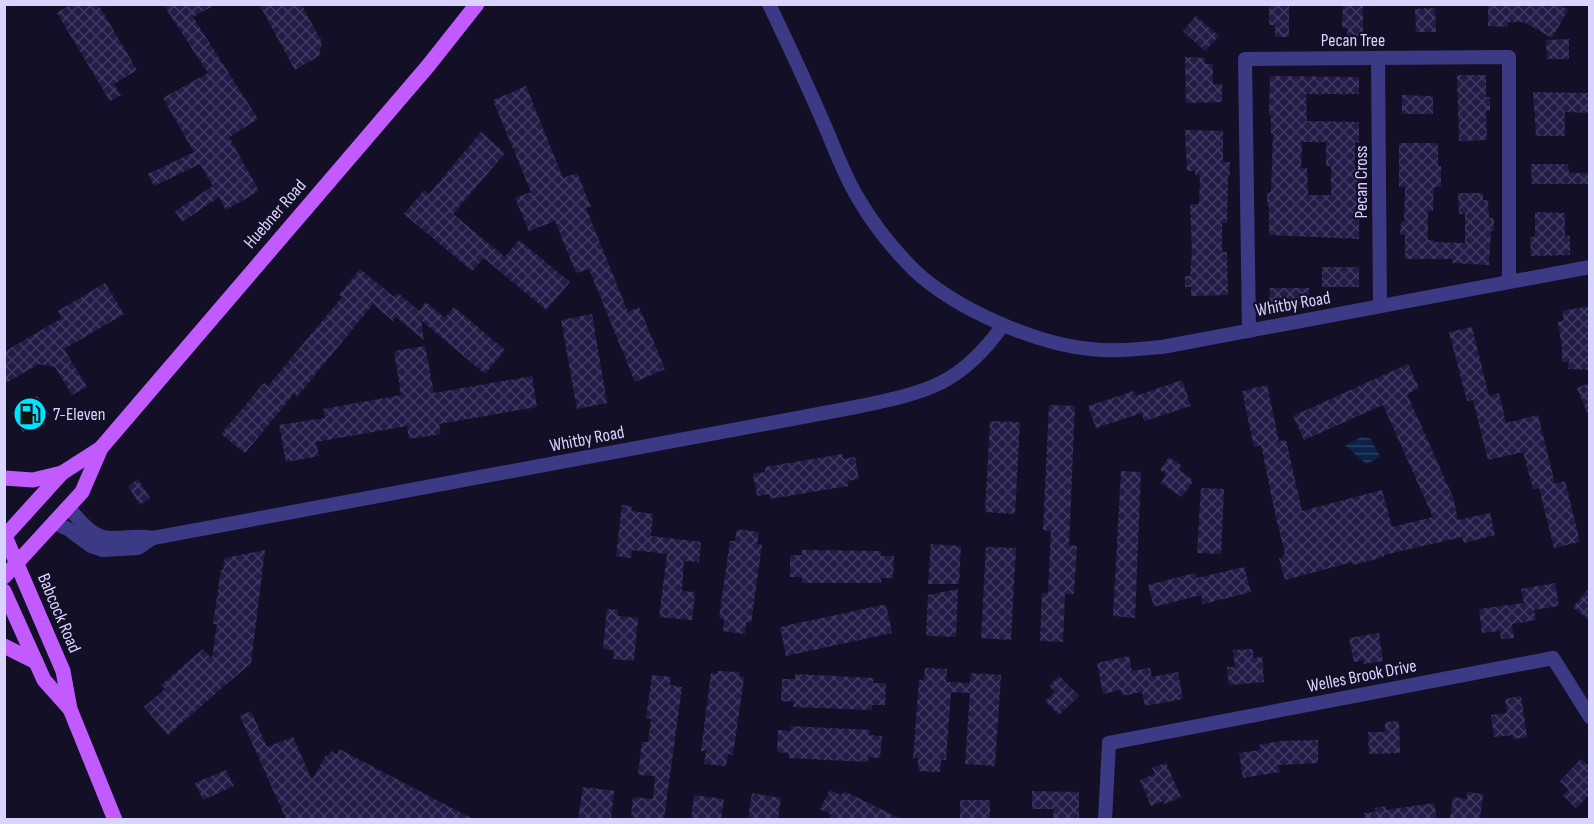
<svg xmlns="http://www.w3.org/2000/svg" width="1594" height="824" font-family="'Sofia Sans Condensed',sans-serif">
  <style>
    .water { fill: url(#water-rules) }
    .building { fill: url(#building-cross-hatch); fill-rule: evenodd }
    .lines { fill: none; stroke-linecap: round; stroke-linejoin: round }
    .minor { stroke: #3d3a85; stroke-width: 14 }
    .major { stroke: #c25bff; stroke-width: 15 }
    .labels { text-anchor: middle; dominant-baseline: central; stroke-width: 4.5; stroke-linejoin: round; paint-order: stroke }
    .street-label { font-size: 18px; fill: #d9d4ff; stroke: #130f26 }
    .poi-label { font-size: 18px; fill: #d9d4ff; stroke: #130f26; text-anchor: start }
  </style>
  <defs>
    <pattern id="water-rules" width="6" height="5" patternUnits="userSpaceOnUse" patternTransform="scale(1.5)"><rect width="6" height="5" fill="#0c2248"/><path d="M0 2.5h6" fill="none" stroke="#2f4163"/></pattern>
    <pattern id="building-cross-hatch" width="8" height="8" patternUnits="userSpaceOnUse" patternTransform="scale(1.5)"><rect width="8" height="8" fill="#241b47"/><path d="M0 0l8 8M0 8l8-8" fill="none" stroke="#433b63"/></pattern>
  </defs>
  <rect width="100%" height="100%" fill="#130f26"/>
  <polygon class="water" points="1362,437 1371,439 1380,457 1366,464 1345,445"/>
  <g class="building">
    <polygon points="71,4 98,4 137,70 114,84 121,95 110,101 57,13"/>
    <polygon points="163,4 216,4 193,17 258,119 229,137 259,191 226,210 219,197 182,222 175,211 213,186 200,164 154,186 148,174 194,152 163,98 208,73"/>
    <polygon points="259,4 301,4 322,42 319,56 295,70"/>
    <polygon points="1269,4 1289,4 1289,37 1275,37 1275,25 1269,25"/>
    <polygon points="1343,4 1363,4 1363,37 1347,36 1348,28 1342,28"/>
    <polygon points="1488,4 1559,4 1568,10 1552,38 1524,22 1508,22 1508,27 1488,26"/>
    <polygon points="1435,8 1436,32 1416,32 1415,9"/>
    <polygon points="1196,16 1219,36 1205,51 1183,31"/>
    <polygon points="1569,39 1569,59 1547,59 1546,40"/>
    <polygon points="1185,57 1205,58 1205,64 1213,64 1213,84 1222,84 1222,102 1186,103"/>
    <polygon points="1457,75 1486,75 1486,97 1490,97 1490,111 1486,111 1487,140 1459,141"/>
    <path d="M1270,76L1359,77V94H1306L1307,121L1359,122V143L1355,142V169H1360L1359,239L1269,235V206H1267V192H1271L1273,133H1271V115H1269ZM1302,142H1326V166H1331V195H1308L1307,168H1301Z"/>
    <polygon points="526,86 563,178 577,173 591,207 586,208 628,312 639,307 665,369 635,382 589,269 576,273 555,221 529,231 515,198 531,192 493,100"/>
    <polygon points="1533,92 1590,93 1590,113 1565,112 1565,136 1536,136"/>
    <polygon points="1402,95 1433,96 1433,114 1402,114"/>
    <polygon points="1185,130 1223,131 1223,162 1230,162 1230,175 1228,175 1227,223 1222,223 1222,252 1227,252 1228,295 1191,296 1191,287 1185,287 1185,276 1190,276 1192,251 1190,204 1199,204 1200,175 1195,175 1195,171 1187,171"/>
    <polygon points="481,132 505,153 453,214 505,257 519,240 570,282 546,310 484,258 472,271 404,214 424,190 429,194"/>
    <polygon points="1399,143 1438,143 1438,166 1441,166 1441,187 1434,187 1433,211 1428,211 1428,240 1434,240 1434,242 1465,243 1465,214 1459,214 1458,193 1483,193 1483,200 1488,200 1489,218 1494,218 1494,231 1491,231 1489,265 1452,263 1452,259 1405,259 1405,235 1400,235 1401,222 1404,222 1405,187 1399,187"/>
    <polygon points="1531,164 1568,164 1569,173 1590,173 1590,184 1532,184"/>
    <polygon points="1535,212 1565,213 1565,236 1570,236 1570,255 1531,256 1530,237 1535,237"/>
    <rect x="1322" y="267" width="37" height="20"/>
    <polygon points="360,269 394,297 398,293 419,311 426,302 445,318 454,307 505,350 485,374 421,320 424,340 396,317 393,321 373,304 297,397 294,394 245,453 221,434 264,383 268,386 342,297 339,295"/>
    <polygon points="105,283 124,314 64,349 87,387 72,395 55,367 39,364 4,384 4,352 62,318 58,311"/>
    <polygon points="1270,288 1309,288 1309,306 1269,305"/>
    <polygon points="1590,306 1590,370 1568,369 1569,362 1562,362 1562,348 1558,322 1564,320 1562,311"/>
    <polygon points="592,314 607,403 577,409 561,320"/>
    <polygon points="1472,327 1489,396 1499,393 1506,423 1538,415 1555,484 1565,481 1580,542 1554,548 1539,488 1533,489 1523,452 1488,460 1473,400 1467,401 1449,332"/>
    <polygon points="425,346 434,393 532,376 537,407 439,424 441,434 409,439 407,426 316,442 319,456 286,462 279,425 325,418 323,409 401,395 394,351"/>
    <polygon points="1408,364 1419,388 1407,394 1453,497 1458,520 1490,513 1495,535 1464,543 1462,537 1384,555 1384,557 1353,565 1352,562 1285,580 1279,558 1283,557 1283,554 1285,553 1276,518 1261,445 1254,447 1242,391 1267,385 1279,441 1286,440 1302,511 1382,490 1392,527 1433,517 1383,405 1304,440 1293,416"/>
    <polygon points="1182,380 1191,406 1144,421 1142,413 1096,428 1088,406 1134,391 1136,396"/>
    <polygon points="1590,383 1590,417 1589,417 1577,388"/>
    <polygon points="37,396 50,415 23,432 11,413"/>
    <polygon points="1049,405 1075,406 1069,545 1077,546 1074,594 1065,594 1063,642 1040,641 1042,593 1048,593 1051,531 1043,530"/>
    <polygon points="990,421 1020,422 1015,514 985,512"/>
    <polygon points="842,454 843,459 855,457 859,479 847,481 848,486 770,499 769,494 757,496 753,474 765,472 765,467"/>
    <polygon points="1169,457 1182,466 1179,470 1192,479 1192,483 1182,497 1161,483 1166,474 1160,470"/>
    <polygon points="1121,471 1141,472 1135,618 1113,616"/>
    <polygon points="138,479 150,498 140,505 128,486"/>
    <polygon points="1201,488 1224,489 1221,554 1197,553"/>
    <polygon points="622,505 632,506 631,511 653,514 651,536 701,542 699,562 684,561 682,591 695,592 692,620 659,617 667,554 632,550 631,558 616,556"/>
    <polygon points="737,529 759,532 757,544 762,545 751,623 746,622 745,634 723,631 724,619 719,618 730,541 735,541"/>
    <polygon points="931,544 961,546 959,584 928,584"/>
    <polygon points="986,547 1016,548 1011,640 981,638"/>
    <polygon points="265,550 251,663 168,735 144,707 165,689 161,685 203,649 212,659 217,624 213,624 221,570 223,570 225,558"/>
    <polygon points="802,550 881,551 881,556 894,556 893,578 881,578 881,583 802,583 802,577 790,577 790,555 802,555"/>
    <polygon points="1244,567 1251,592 1203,604 1201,595 1154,607 1148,585 1195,573 1197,578"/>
    <polygon points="1555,583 1559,606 1534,610 1536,620 1512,624 1514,638 1501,639 1500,631 1482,633 1479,609 1524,603 1521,589"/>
    <polygon points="1590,587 1590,621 1573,607"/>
    <polygon points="958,589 956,637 926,636 928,595"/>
    <polygon points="882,605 886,605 892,633 786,656 780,627"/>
    <polygon points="607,609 618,610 618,616 638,618 634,661 613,659 614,650 603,649"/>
    <polygon points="1379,633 1383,661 1364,664 1363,660 1354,662 1349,638"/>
    <polygon points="1253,649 1253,658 1262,657 1264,682 1229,685 1227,667 1235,667 1233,650"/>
    <polygon points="1129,656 1132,671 1150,668 1152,677 1178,672 1183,699 1145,706 1142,692 1122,696 1121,690 1103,694 1097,663"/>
    <polygon points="925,668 947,669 946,682 970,683 971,673 1001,675 995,766 965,764 970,693 951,692 946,760 941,760 940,772 918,771 918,758 913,758 919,680 924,680"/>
    <polygon points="717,671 740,672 739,677 744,677 733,755 728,754 726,766 704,764 706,751 701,751 711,673 717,674"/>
    <polygon points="795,674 874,678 873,683 886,683 885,705 872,705 872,710 793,707 794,702 781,701 782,679 795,679"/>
    <polygon points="652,675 671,677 670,685 682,687 664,819 637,819 637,818 631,817 633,797 653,799 655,776 638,775 642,742 648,742 651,719 646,718"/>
    <polygon points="1059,676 1079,696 1059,715 1045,701 1055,692 1049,686"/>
    <polygon points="1521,696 1527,737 1513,739 1513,735 1494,737 1491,715 1507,713 1505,699"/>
    <polygon points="251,711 267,747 293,737 312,780 326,755 328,756 331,751 337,755 339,749 473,819 286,819 240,716"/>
    <polygon points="1399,721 1400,753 1369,754 1368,732 1385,732 1385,722"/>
    <polygon points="791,726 870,730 869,735 882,736 880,758 868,757 868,762 789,758 789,753 777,752 778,730 791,731"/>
    <polygon points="1318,740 1318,763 1278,765 1280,772 1243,778 1239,753 1260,750 1259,745 1281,741"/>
    <polygon points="1581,759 1590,767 1590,794 1576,808 1563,795 1569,790 1560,781"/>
    <polygon points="1166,763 1181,797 1165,804 1163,801 1151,806 1140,780 1155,774 1152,768"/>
    <polygon points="226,770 234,786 203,800 195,783"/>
    <polygon points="583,787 614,791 611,819 578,819"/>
    <polygon points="830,790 841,795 844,791 901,819 829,819 831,815 820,809"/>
    <polygon points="1032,791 1079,792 1079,819 1053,819 1054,809 1032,809"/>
    <polygon points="1467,792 1483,794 1480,819 1450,819 1453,797 1467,799"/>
    <polygon points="752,793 781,798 778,819 748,819"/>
    <polygon points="694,795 724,799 721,819 691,819"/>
    <rect x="960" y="800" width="30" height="19"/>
    <polygon points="1434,803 1437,819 1365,819 1364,813 1376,812 1375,808 1386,806 1386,810"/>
  </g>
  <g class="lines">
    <g class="minor">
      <path d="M769,4C788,44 807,84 824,124C835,149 844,175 858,198C873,224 893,249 914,270C954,308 1035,344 1090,349C1114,352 1138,349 1162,347L1590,267"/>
      <polyline points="1378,58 1380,306"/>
      <polyline points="1249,331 1245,59 1509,57 1509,282"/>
      <path d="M68,507C81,522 93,539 114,538C130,538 137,535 153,538L856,407C926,392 960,386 1003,325"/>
      <polyline points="54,523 68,529 91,546 103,550 138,548 153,538"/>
      <polyline points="1105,820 1109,743 1553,658 1590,717"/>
    </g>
    <g class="major">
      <polyline points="4,478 33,480 62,473"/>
      <polyline points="4,534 63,671 70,709 115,820"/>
      <polyline points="4,537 62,473 101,448"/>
      <polyline points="4,577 82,492 101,448 428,66 477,4"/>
      <polyline points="4,591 44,680 69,708"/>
      <polyline points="4,646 36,662"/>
    </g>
  </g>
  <defs>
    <g id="fuel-disc" transform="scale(1.725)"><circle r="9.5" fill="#00e5ff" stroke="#130f26"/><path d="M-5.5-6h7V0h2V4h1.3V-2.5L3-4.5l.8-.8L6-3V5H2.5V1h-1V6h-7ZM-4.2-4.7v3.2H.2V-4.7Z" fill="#111"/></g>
  </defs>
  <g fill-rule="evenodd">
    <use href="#fuel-disc" x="30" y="414"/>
  </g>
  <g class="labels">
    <g class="street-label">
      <text x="1353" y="40">Pecan Tree</text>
      <text transform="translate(1361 182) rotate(-90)">Pecan Cross</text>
      <text transform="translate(275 214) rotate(-49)">Huebner Road</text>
      <text transform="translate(1293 304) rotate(-10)">Whitby Road</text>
      <text transform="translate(587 439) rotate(-11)">Whitby Road</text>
      <text transform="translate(59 613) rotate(67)">Babcock Road</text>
      <text transform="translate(1362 676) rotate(-11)">Welles Brook Drive</text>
    </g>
    <g class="poi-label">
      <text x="53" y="414">7-Eleven</text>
    </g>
  </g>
  <rect width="1594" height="824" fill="none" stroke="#d9d4ff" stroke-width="12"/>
</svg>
